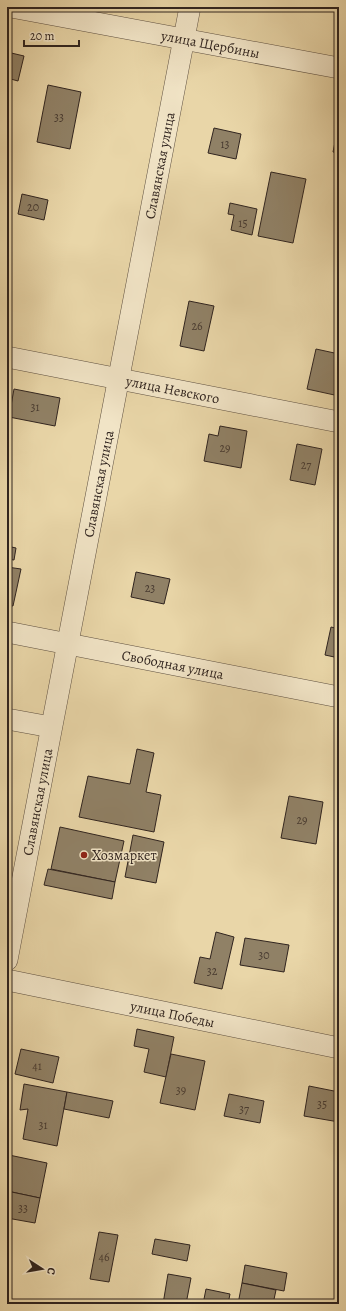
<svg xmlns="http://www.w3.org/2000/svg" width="346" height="1311" font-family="Alegreya,serif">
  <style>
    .building { fill: #908166; stroke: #30241f }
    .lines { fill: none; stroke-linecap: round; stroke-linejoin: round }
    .minor-casing { stroke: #5e5041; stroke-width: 22 }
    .minor { stroke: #f1e4c6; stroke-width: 21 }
    .poi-dot { fill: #8f2418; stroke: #f1e4c6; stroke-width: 1.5 }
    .labels { text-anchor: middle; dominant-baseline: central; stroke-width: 3; stroke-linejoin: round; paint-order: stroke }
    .number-label { font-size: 12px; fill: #483b31 }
    .street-label { font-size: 14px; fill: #30241f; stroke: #f1e4c6 }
    .poi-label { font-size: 14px; fill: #30241f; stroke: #f1e4c6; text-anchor: start }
  </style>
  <rect width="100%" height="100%" fill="#e9d6a8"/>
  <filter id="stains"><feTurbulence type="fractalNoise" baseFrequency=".005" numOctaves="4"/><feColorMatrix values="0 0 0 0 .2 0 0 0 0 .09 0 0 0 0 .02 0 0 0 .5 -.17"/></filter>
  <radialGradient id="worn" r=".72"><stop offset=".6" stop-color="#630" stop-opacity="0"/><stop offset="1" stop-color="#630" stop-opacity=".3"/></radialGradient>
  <g class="building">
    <polygon points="7,52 24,56 18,81 7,78"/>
    <polygon points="48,85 81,92 70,149 37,142"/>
    <polygon points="339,122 339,153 333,152"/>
    <polygon points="214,128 241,134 236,159 208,153"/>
    <polygon points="271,172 306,179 293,243 258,236"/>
    <polygon points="22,194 48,200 44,220 18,214"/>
    <polygon points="230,203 257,209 252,235 231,230 234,215 228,214"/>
    <polygon points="189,301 214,306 204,351 180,346"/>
    <polygon points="316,349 339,354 339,396 307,389"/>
    <polygon points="14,389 60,398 55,426 9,417"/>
    <polygon points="220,426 247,431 241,468 204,461 209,434 218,436"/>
    <polygon points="297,444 322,449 315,485 290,480"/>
    <polygon points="7,546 16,548 14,560 7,559"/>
    <polygon points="7,567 21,569 13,606 7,605"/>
    <polygon points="136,572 170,579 164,604 131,597"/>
    <polygon points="331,627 339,629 339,658 325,655"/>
    <polygon points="137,749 154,753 146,792 161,795 154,832 79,817 88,776 130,784"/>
    <polygon points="289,796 323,802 316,844 281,838"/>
    <polygon points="60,827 124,841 115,882 51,869"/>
    <polygon points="133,835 164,842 156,883 125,877"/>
    <polygon points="48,869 115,882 112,899 44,885"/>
    <polygon points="216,932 234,937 222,989 194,983 200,957 210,959"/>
    <polygon points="245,938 289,945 284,972 240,965"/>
    <polygon points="137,1029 174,1037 166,1077 144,1072 149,1049 134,1046"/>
    <polygon points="21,1049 59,1057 53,1083 15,1074"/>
    <polygon points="171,1054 205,1061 195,1110 160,1103"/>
    <polygon points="24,1084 67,1092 57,1146 23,1139 28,1109 20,1110"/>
    <polygon points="309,1086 339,1092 339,1122 304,1116"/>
    <polygon points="67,1092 113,1101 109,1118 64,1109"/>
    <polygon points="229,1094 264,1101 260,1123 224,1116"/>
    <polygon points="9,1155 47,1163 40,1198 7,1191 7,1169"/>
    <polygon points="7,1191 40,1198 35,1223 7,1218"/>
    <polygon points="99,1232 118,1235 109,1282 90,1279"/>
    <polygon points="155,1239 190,1245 187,1261 152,1254"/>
    <polygon points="245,1265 287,1273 284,1291 242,1283"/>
    <polygon points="168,1274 191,1278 186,1304 163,1304"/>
    <polygon points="242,1283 276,1290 273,1304 238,1304"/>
    <polygon points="206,1289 230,1294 228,1304 203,1304"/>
  </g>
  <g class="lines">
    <g class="minor-casing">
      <g id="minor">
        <path id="s1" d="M11,7L339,68"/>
        <path id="s2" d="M7,357L339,422"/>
        <path id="s3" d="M7,632L339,697"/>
        <polyline points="7,719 51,727"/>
        <path id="s4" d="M7,960L190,7"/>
        <path id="s5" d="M7,980L339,1048"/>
      </g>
    </g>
    <use href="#minor" class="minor"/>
  </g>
  <circle class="poi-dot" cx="84" cy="855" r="4"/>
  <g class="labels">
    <g class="number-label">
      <text x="59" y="117">33</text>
      <text x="225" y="144">13</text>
      <text x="33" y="207">20</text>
      <text x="243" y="223">15</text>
      <text x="197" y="326">26</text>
      <text x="35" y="407">31</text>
      <text x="225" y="448">29</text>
      <text x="306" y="465">27</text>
      <text x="150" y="588">23</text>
      <text x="302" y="820">29</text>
      <text x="264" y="955">30</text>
      <text x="212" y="971">32</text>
      <text x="37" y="1066">41</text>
      <text x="181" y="1090">39</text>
      <text x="322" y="1104">35</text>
      <text x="244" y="1109">37</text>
      <text x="43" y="1125">31</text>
      <text x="23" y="1208">33</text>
      <text x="104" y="1257">46</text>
    </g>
    <g class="street-label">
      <text stroke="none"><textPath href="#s1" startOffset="203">улица Щербины</textPath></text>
      <text stroke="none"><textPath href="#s4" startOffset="809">Славянская улица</textPath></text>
      <text stroke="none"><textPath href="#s2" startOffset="169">улица Невского</textPath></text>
      <text stroke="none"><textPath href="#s4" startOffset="485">Славянская улица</textPath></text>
      <text stroke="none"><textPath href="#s3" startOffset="169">Свободная улица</textPath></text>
      <text stroke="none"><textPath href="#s4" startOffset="161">Славянская улица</textPath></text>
      <text stroke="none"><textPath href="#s5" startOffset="169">улица Победы</textPath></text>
    </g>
    <g class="poi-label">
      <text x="92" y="855">Хозмаркет</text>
    </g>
  </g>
  <rect width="346" height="1311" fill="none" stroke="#e9d6a8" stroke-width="24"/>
  <rect x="8" y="8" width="330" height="1295" fill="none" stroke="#30241f" stroke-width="2"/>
  <rect x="12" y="12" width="322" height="1287" fill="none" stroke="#30241f"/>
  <g transform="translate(42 1269) rotate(102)" stroke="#f1e4c6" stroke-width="3" paint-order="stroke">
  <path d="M0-3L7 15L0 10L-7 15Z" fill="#30241f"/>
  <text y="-6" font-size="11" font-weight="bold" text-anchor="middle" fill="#30241f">С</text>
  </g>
  <path d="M24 40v6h55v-6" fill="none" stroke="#30241f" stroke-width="2"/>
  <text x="30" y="40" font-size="12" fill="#30241f" stroke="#f1e4c6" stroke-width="3" paint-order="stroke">20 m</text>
  <rect width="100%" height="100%" filter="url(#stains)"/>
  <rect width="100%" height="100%" fill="url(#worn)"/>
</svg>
